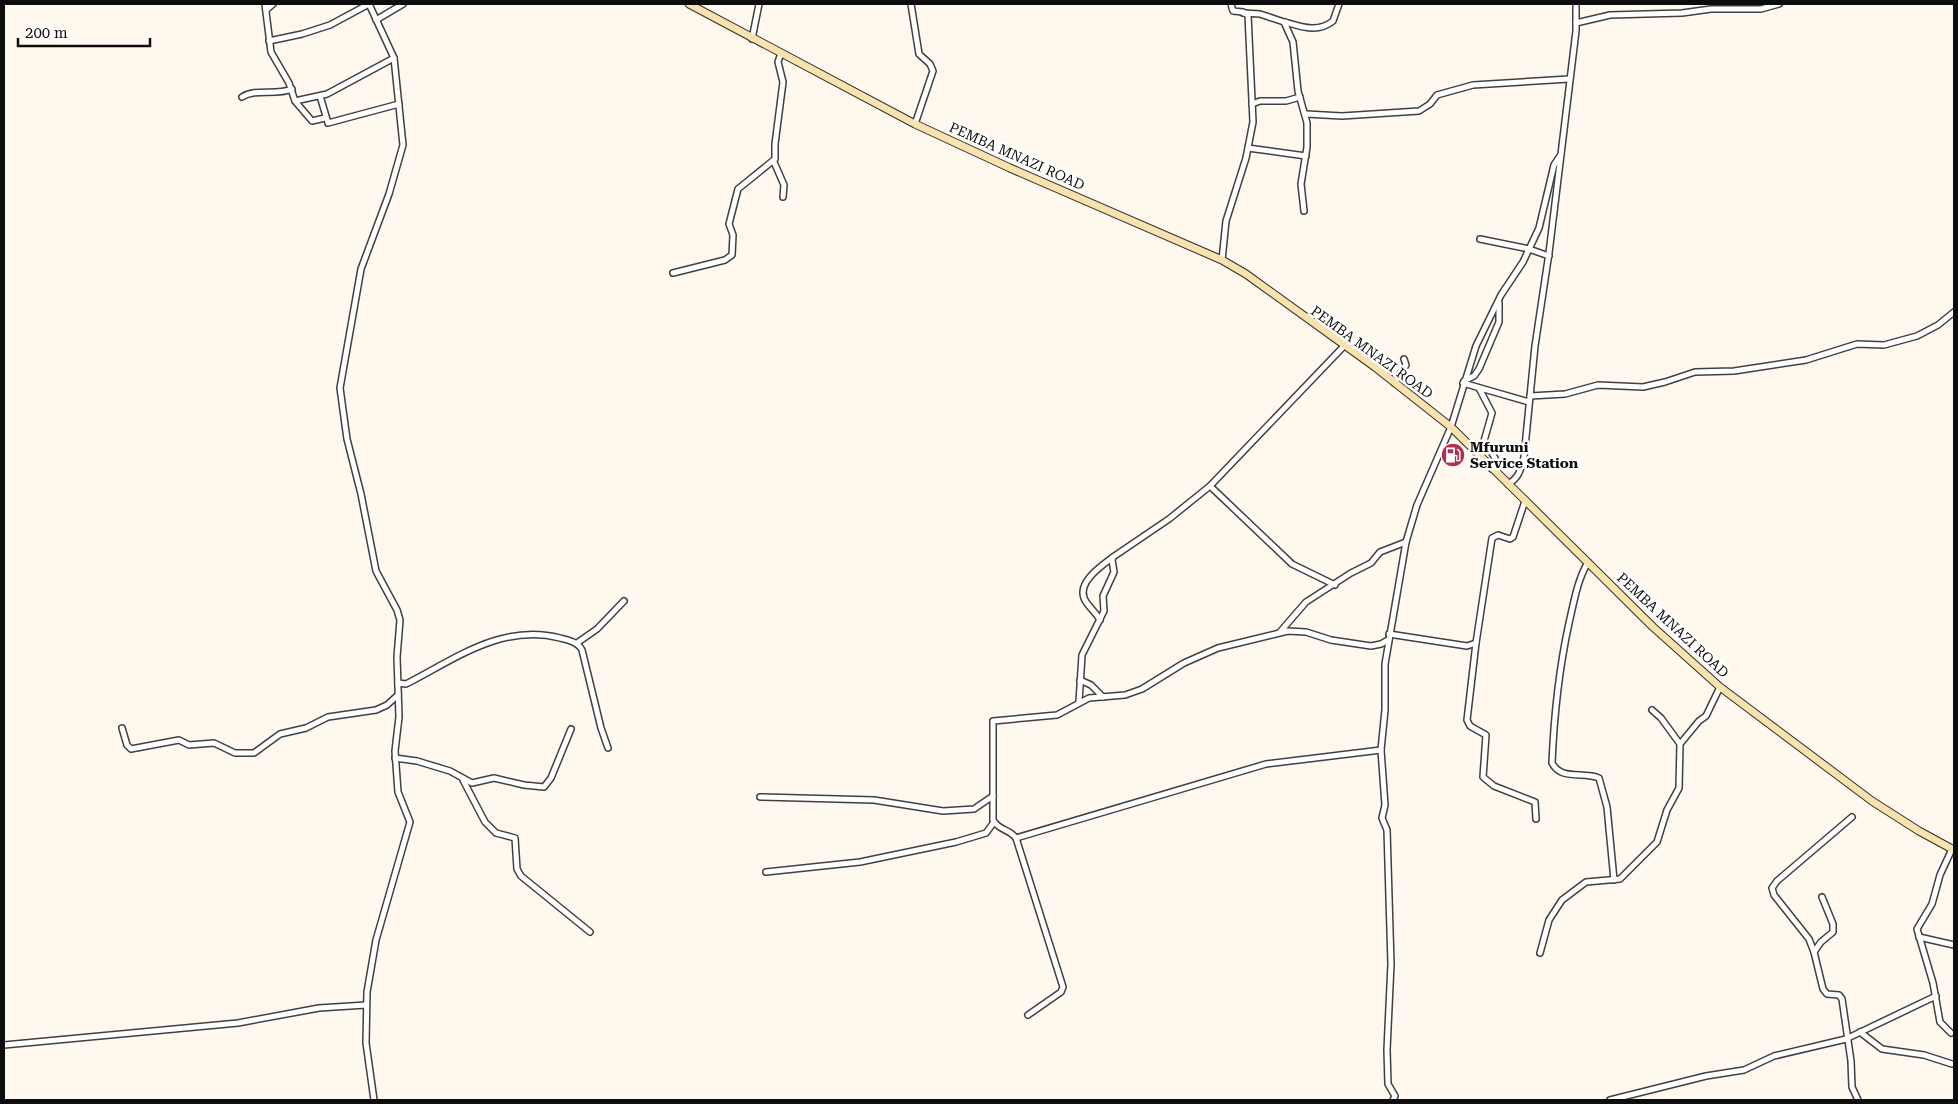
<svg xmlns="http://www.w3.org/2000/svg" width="1958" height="1104" font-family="'Roboto Serif',serif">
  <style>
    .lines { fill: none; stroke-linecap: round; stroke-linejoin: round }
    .street-casing { stroke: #404040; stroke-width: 8 }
    .secondary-casing { stroke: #2f2f2f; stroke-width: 9 }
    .street { stroke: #fff; stroke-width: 5 }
    .secondary { stroke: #f8e2ae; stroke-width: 7 }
    .labels { text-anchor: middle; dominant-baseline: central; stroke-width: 5; stroke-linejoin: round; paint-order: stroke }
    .street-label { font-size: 14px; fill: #0d0d0d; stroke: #fff }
    .poi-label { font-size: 14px; font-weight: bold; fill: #0d0d0d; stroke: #fff; text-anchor: start }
  </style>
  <rect width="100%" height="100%" fill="#fef8ee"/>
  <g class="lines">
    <g class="street-casing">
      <g id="street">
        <polyline points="265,4 271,52 289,83 295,101 312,121 325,118"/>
        <polyline points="369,4 394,58 403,145 389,194 361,269 340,388 347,439 361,494 376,571 397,610 400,620 397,657 399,717 395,751 398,792 410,822 376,940 367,992 366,1043 374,1100"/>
        <polyline points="911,4 919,54 930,64 933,71 915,124"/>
        <polyline points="266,10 273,4"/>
        <polyline points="1243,13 1260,14 1284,22 1293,42 1298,91 1307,123 1307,147 1301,184 1304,211"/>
        <polyline points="376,20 403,4"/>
        <path d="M1285,22C1302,27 1318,33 1333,21L1339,4"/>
        <polyline points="1576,23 1610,15 1682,13 1711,9 1761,9 1779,4"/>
        <polyline points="752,39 759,4"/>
        <polyline points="269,41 302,34 330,25 369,4"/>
        <polyline points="320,96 328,123 399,104"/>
        <path d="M242,97C256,88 276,96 292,89"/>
        <polyline points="295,101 327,94 394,58"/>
        <polyline points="1252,104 1260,101 1286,101 1300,97"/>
        <polyline points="1306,114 1342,116 1419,111 1430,104 1437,95 1473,85 1569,79"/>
        <polyline points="1248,148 1306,156"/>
        <polyline points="774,162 784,185 783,197"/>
        <polyline points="1480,239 1529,249 1549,256"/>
        <polyline points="1222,260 1226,221 1246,158 1253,122 1248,15 1243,12 1233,11 1231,4"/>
        <polyline points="673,273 725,260 732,255 733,235 729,224 738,189 775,159 775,144 783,82 778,62 781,53"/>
        <polyline points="1464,381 1474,376 1479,369 1499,322 1499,303"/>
        <polyline points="1394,383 1406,365 1404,359"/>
        <polyline points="1463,383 1529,402"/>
        <polyline points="1479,388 1492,413 1484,441 1495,458 1492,469"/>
        <polyline points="1530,396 1565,394 1598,385 1643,387 1665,382 1695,372 1734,371 1806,360 1857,344 1884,345 1917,336 1938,325 1954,312"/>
        <path d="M1508,484C1519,478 1521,469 1524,457L1535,346L1549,253L1576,31V4"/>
        <polyline points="1210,486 1292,564 1335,585"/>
        <path d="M1588,562C1577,581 1574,602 1569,623C1559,669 1554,716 1552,763C1561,781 1584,771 1599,778L1607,807L1614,880"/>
        <path d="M1100,620C1096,612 1087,606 1084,598C1078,582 1101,566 1112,558"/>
        <polyline points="1280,632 1306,602 1351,573 1371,563 1380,552 1406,542"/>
        <polyline points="1389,634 1467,646 1476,643 1492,538 1498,535 1510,539 1513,537 1525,501"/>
        <polyline points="577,643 597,629 624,601"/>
        <polyline points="1476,643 1467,720 1470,726 1486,735 1483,777 1494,786 1535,802 1536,819"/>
        <polyline points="1080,680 1091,685 1103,697"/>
        <path d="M398,683L406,684C455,659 502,623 560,638C568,640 578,642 582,650L601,728L608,748"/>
        <polyline points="1079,702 1082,655 1104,611 1103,596 1114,572 1112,560 1113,557 1169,519 1210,486 1344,346"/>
        <polyline points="1652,710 1661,718 1680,744"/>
        <polyline points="122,728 127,745 131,749 179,740 189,745 214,743 235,753 254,753 280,734 306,728 328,717 376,710 387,705 398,695"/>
        <polyline points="395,758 417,761 450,771 472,783 494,778 524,785 544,787 551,778 571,729"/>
        <polyline points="463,780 485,822 496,833 515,838 517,869 521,876 590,932"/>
        <polyline points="760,797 874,800 943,811 974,809 993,796"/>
        <polyline points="1016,838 1266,764 1381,750"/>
        <polyline points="766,872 860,862 956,842 986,833 994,822"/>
        <polyline points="1822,897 1833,924 1833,932 1821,942 1814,952 1823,989 1827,994 1839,995 1842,999 1851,1061 1852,1087 1858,1100"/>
        <polyline points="1919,937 1954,945"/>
        <polyline points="1814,952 1809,939 1774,895 1772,888 1777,881 1852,817"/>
        <polyline points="1540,953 1549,920 1562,900 1586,882 1620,879 1657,842 1667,810 1679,788 1680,744 1699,721 1706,716 1720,687"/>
        <path d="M1028,1015L1061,992L1063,987L1016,838C1009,829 998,830 993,820V721L1057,715L1089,698L1125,695L1142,689L1184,663L1218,648L1288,631L1306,632L1331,640L1371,646L1381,644L1388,640"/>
        <polyline points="1860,1032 1882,1049 1924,1055 1952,1064"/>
        <polyline points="1951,1033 1940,1022 1933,983 1917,929 1932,904 1940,875 1952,849"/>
        <polyline points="4,1045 238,1023 319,1008 366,1005"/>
        <polyline points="1393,1100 1395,1096 1388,1084 1387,1050 1391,964 1387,830 1382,818 1385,805 1381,750 1385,710 1385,664 1406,542 1417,505 1451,427 1476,346 1501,295 1523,262 1539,228 1554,165 1560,156"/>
        <polyline points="1610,1100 1706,1076 1744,1070 1774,1056 1846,1039 1936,996"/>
      </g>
    </g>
    <g class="secondary-casing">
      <polyline id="secondary" points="689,4 915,124 1010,168 1222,260 1246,274 1375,367 1451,427 1653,627 1720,687 1872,801 1919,831 1954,850"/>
    </g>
    <use href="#street" class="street"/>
    <use href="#secondary" class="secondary"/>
  </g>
  <defs>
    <g id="fuel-disc" transform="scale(1.25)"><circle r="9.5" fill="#b1304e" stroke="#fff"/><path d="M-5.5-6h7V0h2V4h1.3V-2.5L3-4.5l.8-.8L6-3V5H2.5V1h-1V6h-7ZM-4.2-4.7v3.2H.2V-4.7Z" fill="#fff"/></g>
  </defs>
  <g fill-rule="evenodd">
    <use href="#fuel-disc" x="1453" y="455"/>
  </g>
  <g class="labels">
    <g class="street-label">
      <text transform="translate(1017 156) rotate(24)">PEMBA MNAZI ROAD</text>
      <text transform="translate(1372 352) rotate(36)">PEMBA MNAZI ROAD</text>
      <text transform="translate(1673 625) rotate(43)">PEMBA MNAZI ROAD</text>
    </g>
    <g class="poi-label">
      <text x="1470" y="447">Mfuruni<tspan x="1470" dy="16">Service Station</tspan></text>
    </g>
  </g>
  <rect width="1958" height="1104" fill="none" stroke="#0d0d0d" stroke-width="10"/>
  <path d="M18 38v8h132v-8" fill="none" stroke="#0d0d0d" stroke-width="2.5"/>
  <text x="25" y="38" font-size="15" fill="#0d0d0d" stroke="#ffffff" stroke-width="4" paint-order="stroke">200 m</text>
</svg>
